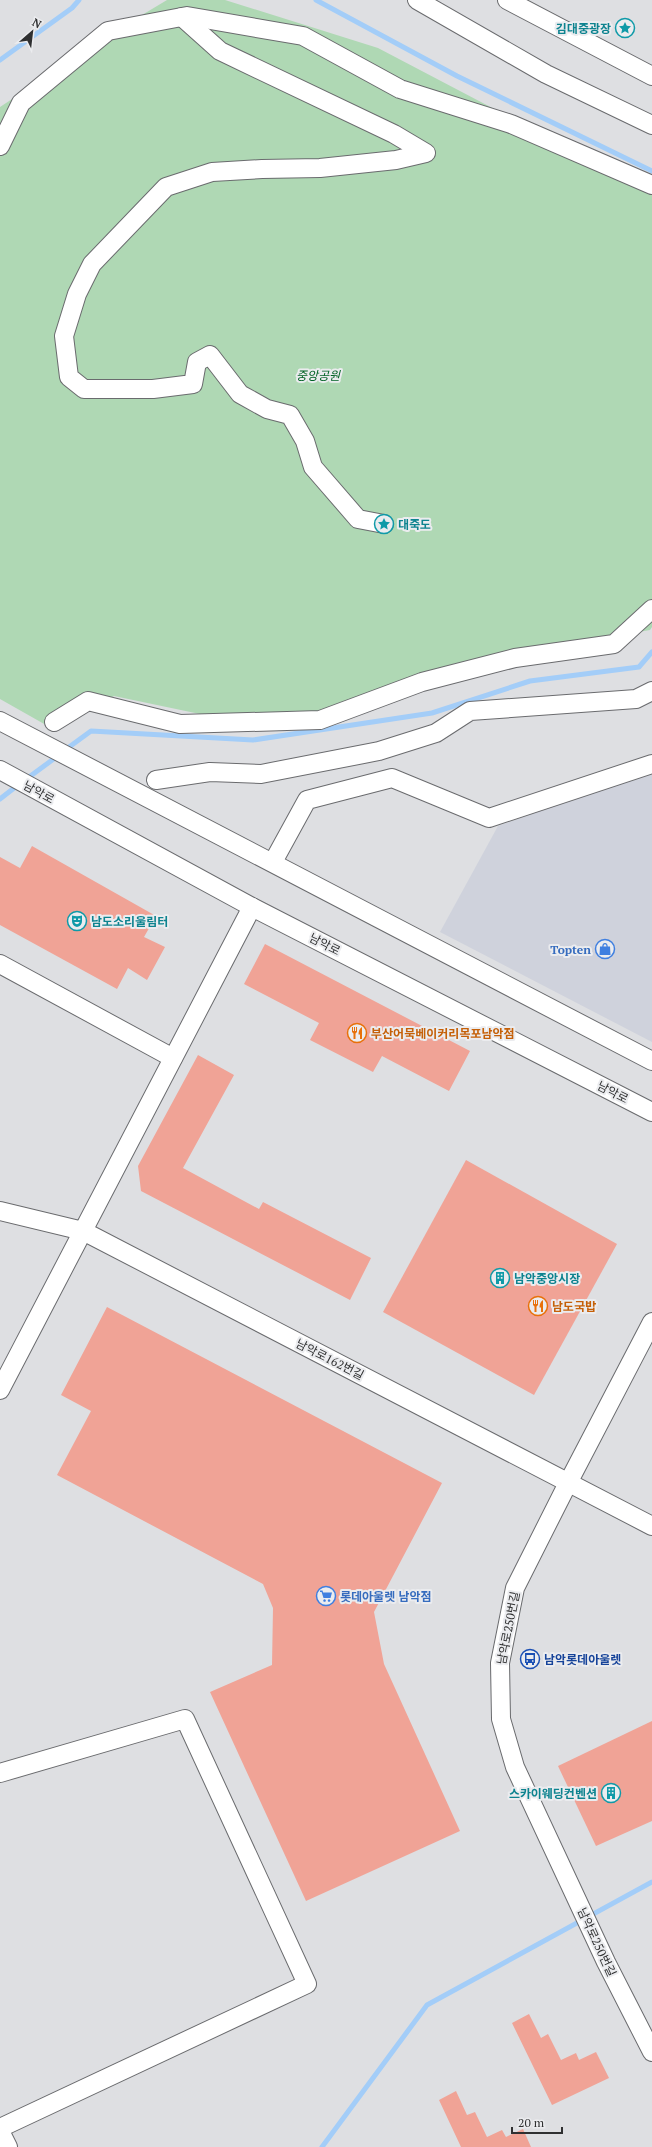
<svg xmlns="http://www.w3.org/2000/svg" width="652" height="2147" font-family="'PT Serif','Noto Sans KR',serif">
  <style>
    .built { fill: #cfd2dc }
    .green { fill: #afd8b4 }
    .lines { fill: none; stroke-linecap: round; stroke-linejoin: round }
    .stream { stroke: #a3cdf8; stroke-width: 5 }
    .building { fill: #f0a396 }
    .minor-casing { stroke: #6a6b6e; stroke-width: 20 }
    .minor { stroke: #fff; stroke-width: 18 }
    .labels { text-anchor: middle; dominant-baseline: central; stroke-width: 4; stroke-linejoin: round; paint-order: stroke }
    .culture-label { font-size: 12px; font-weight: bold; fill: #0d838f; stroke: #ebecef; text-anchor: start }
    .park-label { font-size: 12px; font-style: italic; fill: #006225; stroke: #ebecef }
    .street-label { font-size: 12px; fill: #2f3031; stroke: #ebecef }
    .shop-label { font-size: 12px; font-weight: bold; fill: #366cbe; stroke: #ebecef; text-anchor: end }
    .food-label { font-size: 12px; font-weight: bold; fill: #c56008; stroke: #ebecef; text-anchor: start }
    .transit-label { font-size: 12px; font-weight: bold; fill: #164399; stroke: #ebecef; text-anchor: start }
  </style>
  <rect width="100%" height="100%" fill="#dedfe2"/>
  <polygon class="built" points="652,771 652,1042 440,932 498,826"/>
  <polygon class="green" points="167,0 225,0 378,48 652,192 652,627 650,630 453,664 272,729 114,696 53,729 0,699 0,107 112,33"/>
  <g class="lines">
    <g class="stream">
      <polyline points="316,0 457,76 652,171"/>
      <polyline points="0,60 72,8 79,0"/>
      <polyline points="65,750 91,731 253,740 432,713 530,681 639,667 652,652"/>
      <polyline points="25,780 59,755"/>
      <polyline points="0,799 18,785"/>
      <polyline points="322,2147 427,2005 652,1882"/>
    </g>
  </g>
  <g class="building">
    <polygon points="32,846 156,916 144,937 165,947 147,980 128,968 117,989 0,925 0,857 20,868"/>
    <polygon points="265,944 470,1051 449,1091 382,1056 373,1072 310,1040 319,1023 244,984"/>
    <polygon points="198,1055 234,1075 183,1168 259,1209 263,1202 371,1258 350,1300 141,1191 138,1166"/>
    <polygon points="466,1160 617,1244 534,1395 383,1312"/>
    <polygon points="107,1307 442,1483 374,1612 384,1664 460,1831 306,1901 210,1692 272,1665 273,1608 263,1584 57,1475 91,1411 61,1395"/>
    <polygon points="652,1721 652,1821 596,1846 558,1766"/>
    <polygon points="529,2014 541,2038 548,2034 561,2060 576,2053 579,2060 596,2052 609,2078 552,2105 512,2023"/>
    <polygon points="456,2091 467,2115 475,2112 487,2137 502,2130 506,2137 523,2129 531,2147 461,2147 439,2100"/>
  </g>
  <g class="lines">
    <g class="minor-casing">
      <g id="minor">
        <polyline points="417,0 546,74 652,125"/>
        <polyline points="507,0 652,76"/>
        <polyline points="182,17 220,51 394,134 426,153 396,160 320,168 262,169 212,172 166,187 92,264 77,294 64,336 69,377 84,389 153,389 193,384 197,362 210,355 240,394 267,409 290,415 305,441 313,467 358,519 384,524"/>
        <polyline points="0,146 21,103 108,31 187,16 303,36 400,89 511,124 652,185"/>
        <polyline points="0,721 652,1061"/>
        <polyline points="54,722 88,701 180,724 320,720 422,682 515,658 614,644 652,609"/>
        <polyline points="0,770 252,907 652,1112"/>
        <polyline points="156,780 210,772 261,774 379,751 436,733 470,711 636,699 652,691"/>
        <polyline points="273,862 307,800 392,778 489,818 652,764"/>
        <polyline points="0,964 173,1058"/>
        <polyline points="0,1211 83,1231 652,1526"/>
        <polyline points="652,1322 568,1483 515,1588 500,1663 501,1719 515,1767 606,1962 652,2052"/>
        <polyline points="0,1390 252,907"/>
        <polyline points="0,1773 185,1719 307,1984 0,2128"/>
        <polyline points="0,2131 8,2147"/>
      </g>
    </g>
    <use href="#minor" class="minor"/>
  </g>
  <defs>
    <g id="sight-ring" transform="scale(1)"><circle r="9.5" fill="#ebecef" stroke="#0f9aa8" stroke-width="1.5"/><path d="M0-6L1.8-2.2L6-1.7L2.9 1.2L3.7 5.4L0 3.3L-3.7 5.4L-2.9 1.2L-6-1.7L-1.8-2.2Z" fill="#0f9aa8"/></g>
    <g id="theatre-ring" transform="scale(1)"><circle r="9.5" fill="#ebecef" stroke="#0f9aa8" stroke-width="1.5"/><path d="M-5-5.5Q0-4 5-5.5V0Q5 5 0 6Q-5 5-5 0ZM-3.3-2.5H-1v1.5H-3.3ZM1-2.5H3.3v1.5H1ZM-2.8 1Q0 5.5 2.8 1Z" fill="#0f9aa8"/></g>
    <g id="shop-ring" transform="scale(1)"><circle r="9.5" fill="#ebecef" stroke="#3f7fe0" stroke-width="1.5"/><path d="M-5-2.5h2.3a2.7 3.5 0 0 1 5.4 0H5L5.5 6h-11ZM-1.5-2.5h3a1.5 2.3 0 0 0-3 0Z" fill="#3f7fe0"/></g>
    <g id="restaurant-ring" transform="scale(1)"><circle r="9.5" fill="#ebecef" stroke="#e8710a" stroke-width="1.5"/><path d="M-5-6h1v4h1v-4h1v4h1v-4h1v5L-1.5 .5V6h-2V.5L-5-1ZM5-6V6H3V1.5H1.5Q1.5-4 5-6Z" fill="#e8710a"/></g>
    <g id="building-ring" transform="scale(1)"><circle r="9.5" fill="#ebecef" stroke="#0f9aa8" stroke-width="1.5"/><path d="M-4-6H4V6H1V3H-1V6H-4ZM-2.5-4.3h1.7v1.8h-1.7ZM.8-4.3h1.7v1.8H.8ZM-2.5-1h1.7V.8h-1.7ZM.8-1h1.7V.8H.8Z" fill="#0f9aa8"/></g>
    <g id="supermarket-ring" transform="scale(1)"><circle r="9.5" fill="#ebecef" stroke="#3f7fe0" stroke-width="1.5"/><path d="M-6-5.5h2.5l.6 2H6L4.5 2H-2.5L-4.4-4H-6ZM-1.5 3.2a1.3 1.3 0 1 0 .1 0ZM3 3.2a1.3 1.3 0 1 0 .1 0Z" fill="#3f7fe0"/></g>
    <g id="bus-ring" transform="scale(1)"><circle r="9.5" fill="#ebecef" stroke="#1a4fb4" stroke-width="1.5"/><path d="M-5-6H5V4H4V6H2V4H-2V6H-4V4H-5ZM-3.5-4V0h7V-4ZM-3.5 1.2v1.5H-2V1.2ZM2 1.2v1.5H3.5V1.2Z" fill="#1a4fb4"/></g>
  </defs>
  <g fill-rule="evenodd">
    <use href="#sight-ring" x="625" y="28"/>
    <use href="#sight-ring" x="384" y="524"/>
    <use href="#theatre-ring" x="77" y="921"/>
    <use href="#shop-ring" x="605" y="949"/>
    <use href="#restaurant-ring" x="357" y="1033"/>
    <use href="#building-ring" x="500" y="1278"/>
    <use href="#restaurant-ring" x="538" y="1306"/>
    <use href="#supermarket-ring" x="326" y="1596"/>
    <use href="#bus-ring" x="530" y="1659"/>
    <use href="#building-ring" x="611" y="1793"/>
  </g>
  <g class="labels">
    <g class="culture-label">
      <text x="611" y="28" text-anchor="end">김대중광장</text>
      <text x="398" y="524">대죽도</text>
      <text x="91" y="921">남도소리울림터</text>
      <text x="514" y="1278">남악중앙시장</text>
      <text x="597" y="1793" text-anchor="end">스카이웨딩컨벤션</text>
    </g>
    <g class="park-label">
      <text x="318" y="375">중앙공원</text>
    </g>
    <g class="street-label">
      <text transform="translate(39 792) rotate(29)">남악로</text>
      <text transform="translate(325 944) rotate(27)">남악로</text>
      <text transform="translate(613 1092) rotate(27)">남악로</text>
      <text transform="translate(330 1359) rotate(27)">남악로162번길</text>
      <text transform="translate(508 1628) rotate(-79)">남악로250번길</text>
      <text transform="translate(597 1942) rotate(65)">남악로250번길</text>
    </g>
    <g class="shop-label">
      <text x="591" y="949">Topten</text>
      <text x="340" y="1596" text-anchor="start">롯데아울렛 남악점</text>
    </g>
    <g class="food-label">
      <text x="371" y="1033">부산어묵베이커리목포남악점</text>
      <text x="552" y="1306">남도국밥</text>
    </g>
    <g class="transit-label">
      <text x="544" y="1659">남악롯데아울렛</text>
    </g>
  </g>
  <g transform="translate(32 32) rotate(28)" stroke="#ebecef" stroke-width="3" paint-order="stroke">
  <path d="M0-3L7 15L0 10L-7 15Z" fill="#2f3031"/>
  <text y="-6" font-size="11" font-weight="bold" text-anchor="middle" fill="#2f3031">N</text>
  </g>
  <path d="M512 2127v6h50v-6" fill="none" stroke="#2f3031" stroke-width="2"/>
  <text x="518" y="2127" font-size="12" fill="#2f3031" stroke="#ebecef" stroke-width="3" paint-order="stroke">20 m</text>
</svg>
